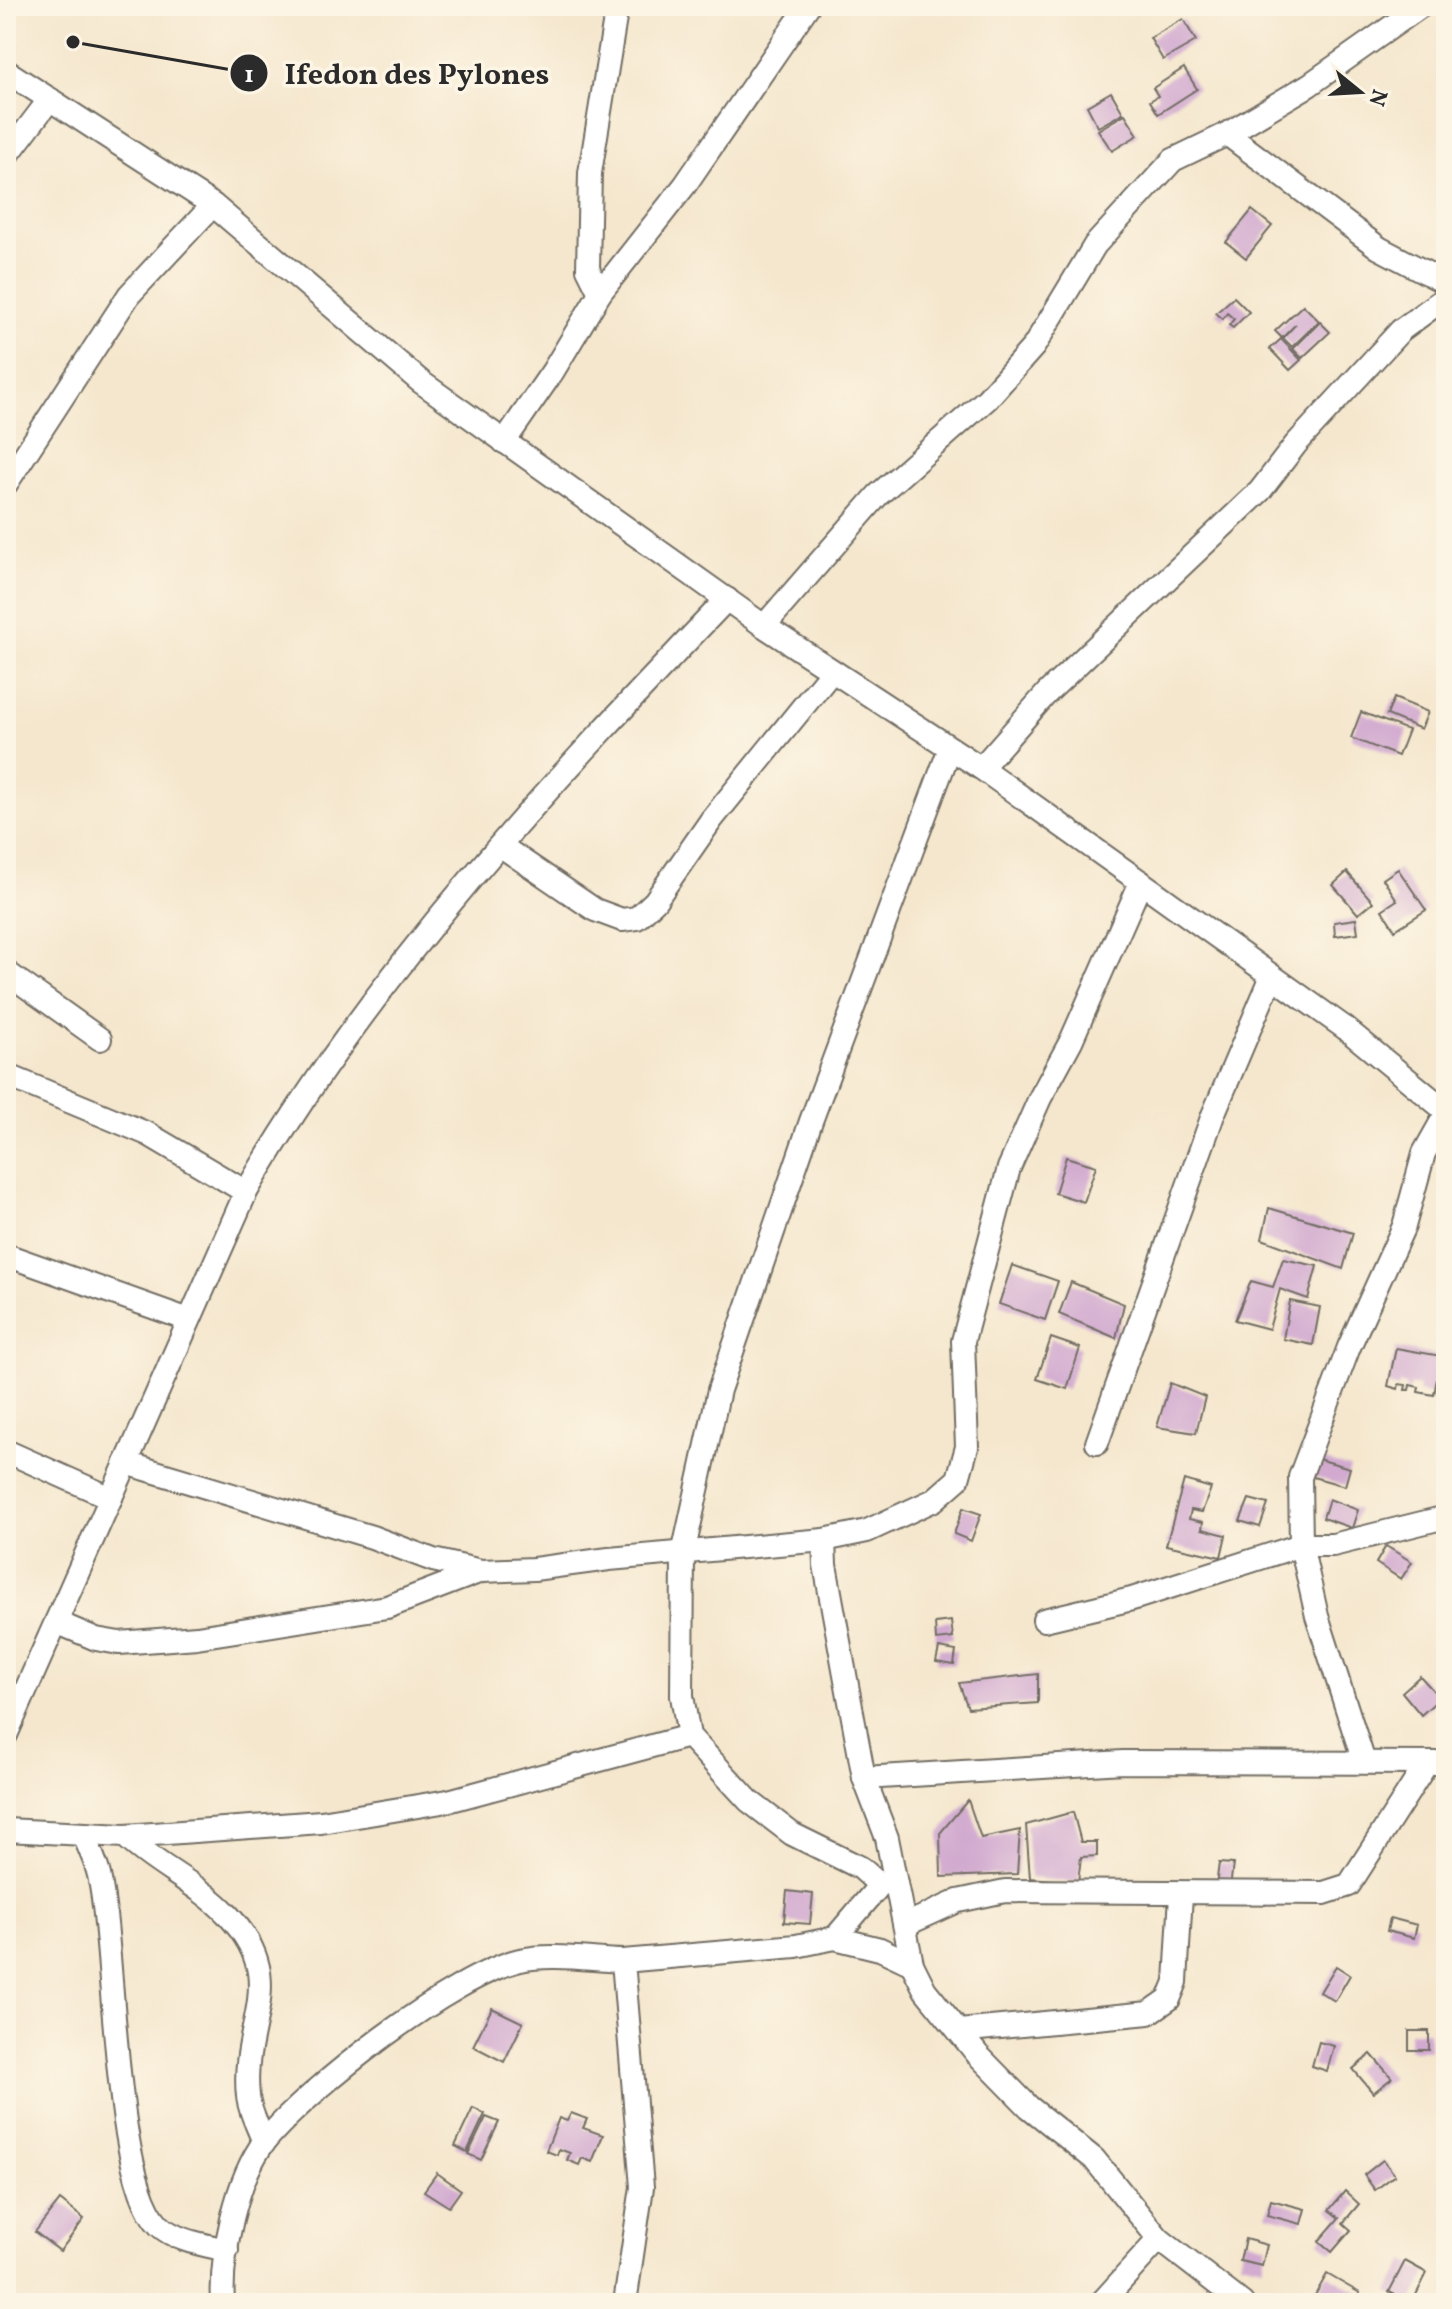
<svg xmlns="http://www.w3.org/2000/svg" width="1452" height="2309" font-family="Vollkorn,serif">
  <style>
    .building { fill: #d2aad0 }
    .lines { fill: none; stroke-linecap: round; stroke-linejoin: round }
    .minor-casing { stroke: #726d64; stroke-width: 26 }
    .minor { stroke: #fff; stroke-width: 22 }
    .leader { fill: none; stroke: #2b2b2b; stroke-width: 3 }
    .callout-dot { fill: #2b2b2b; stroke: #fcf5e5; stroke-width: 3 }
    .mark-label { font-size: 24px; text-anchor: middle; font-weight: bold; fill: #fff }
    .callout-label { font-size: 30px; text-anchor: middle; font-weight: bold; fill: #2b2b2b; stroke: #fcf5e5; stroke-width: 7; stroke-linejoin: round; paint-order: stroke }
  </style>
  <rect width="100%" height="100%" fill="#fcf5e5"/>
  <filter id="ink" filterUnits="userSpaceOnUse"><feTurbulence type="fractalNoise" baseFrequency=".0125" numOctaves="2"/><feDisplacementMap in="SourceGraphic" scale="16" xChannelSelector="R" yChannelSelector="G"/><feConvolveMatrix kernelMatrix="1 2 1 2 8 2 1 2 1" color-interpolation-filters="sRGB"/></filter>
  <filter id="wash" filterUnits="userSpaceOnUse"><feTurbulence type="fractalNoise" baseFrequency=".006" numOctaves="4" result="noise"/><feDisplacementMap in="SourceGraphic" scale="32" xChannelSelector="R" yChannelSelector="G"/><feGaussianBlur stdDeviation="1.8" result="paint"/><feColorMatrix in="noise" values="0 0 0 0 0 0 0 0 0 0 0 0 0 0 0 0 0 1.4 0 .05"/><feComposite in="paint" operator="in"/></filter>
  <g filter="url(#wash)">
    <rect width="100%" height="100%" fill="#f5e7ce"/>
    <g id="blocks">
      <g class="building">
        <polygon points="1183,19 1196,41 1163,60 1150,38"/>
        <polygon points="1184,68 1197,89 1158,114 1150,101 1158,96 1153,88"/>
        <polygon points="1111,92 1123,113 1098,127 1087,106"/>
        <polygon points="1125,114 1138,135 1112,151 1098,130"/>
        <polygon points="1252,210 1272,226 1246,258 1226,242"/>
        <polygon points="1234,297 1249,312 1233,328 1229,325 1234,319 1227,313 1223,319 1216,313"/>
        <polygon points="1303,305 1319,321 1292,347 1283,338 1296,324 1282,338 1275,331"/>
        <polygon points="1320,322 1330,332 1302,358 1293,349"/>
        <polygon points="1281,339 1301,360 1290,370 1270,349"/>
        <polygon points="1394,698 1428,712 1421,729 1387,715"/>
        <polygon points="1361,712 1408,730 1398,756 1351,738"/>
        <polygon points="1398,869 1426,910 1395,930 1382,910 1397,900 1383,879"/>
        <polygon points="1347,872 1373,902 1358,914 1333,885"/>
        <polygon points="1356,919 1358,933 1335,936 1334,922"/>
        <polygon points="1066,1157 1096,1166 1084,1202 1055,1193"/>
        <polygon points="1269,1208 1353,1233 1343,1269 1262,1239"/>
        <polygon points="1283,1259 1317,1266 1308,1299 1280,1289 1269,1329 1235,1320 1251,1281 1273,1287"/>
        <polygon points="1012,1265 1058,1281 1045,1320 999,1304"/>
        <polygon points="1071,1282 1124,1304 1116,1338 1059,1314"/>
        <polygon points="1290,1301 1320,1307 1313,1345 1283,1339"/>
        <polygon points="1051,1338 1080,1348 1067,1389 1037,1379"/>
        <polygon points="1396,1348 1441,1356 1434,1395 1418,1392 1419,1387 1410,1385 1409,1390 1405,1390 1406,1385 1399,1384 1398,1389 1388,1386"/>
        <polygon points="1170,1383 1205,1397 1196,1433 1157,1427"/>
        <polygon points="1318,1459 1350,1468 1345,1486 1313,1477"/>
        <polygon points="1184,1480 1211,1488 1202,1512 1191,1510 1189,1519 1203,1522 1202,1529 1226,1535 1221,1557 1166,1545"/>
        <polygon points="1249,1499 1268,1504 1260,1527 1240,1521"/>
        <polygon points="1329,1499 1358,1510 1352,1528 1323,1518"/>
        <polygon points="963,1508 981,1514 971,1541 954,1534"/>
        <polygon points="1386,1546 1412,1562 1401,1579 1376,1563"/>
        <polygon points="951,1621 953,1638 936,1640 935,1623"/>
        <polygon points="939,1648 956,1651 954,1665 936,1662"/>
        <polygon points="1038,1674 1038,1703 968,1708 959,1683"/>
        <polygon points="1420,1676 1440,1698 1421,1715 1402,1692"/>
        <polygon points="968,1800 981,1838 1020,1830 1017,1874 941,1877 940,1833"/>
        <polygon points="1073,1812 1081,1842 1097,1842 1097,1856 1081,1857 1078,1882 1030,1878 1026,1825"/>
        <polygon points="1219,1863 1233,1864 1230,1888 1216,1886"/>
        <polygon points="787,1891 813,1894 810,1924 784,1922"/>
        <polygon points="1390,1918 1417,1925 1414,1938 1387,1931"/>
        <polygon points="1336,1966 1350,1975 1335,2001 1320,1992"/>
        <polygon points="492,2008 523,2023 504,2062 473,2046"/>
        <rect x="1409" y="2031" width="20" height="19"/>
        <polygon points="1319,2042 1334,2046 1327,2071 1312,2066"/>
        <polygon points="1371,2054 1392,2078 1373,2093 1353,2069"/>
        <polygon points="473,2108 485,2114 467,2152 455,2146"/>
        <polygon points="571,2113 587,2119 583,2128 603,2135 592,2162 582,2158 579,2165 567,2160 570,2153 559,2149 557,2155 546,2151 559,2118 567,2121"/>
        <polygon points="486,2117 499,2122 481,2160 468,2154"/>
        <polygon points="1383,2160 1395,2175 1375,2190 1364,2175"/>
        <polygon points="437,2173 461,2190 449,2207 424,2191"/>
        <polygon points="1345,2191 1359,2204 1343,2223 1351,2230 1332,2252 1319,2241 1339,2218 1329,2210"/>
        <polygon points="60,2200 84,2219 60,2251 35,2232"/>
        <polygon points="1271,2200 1305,2209 1301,2224 1267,2215"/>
        <polygon points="1245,2239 1267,2245 1262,2266 1240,2261"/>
        <polygon points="1405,2261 1427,2273 1412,2303 1389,2292"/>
        <polygon points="1327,2274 1360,2293 1354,2303 1325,2303 1314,2297"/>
      </g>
    </g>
  </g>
  <g filter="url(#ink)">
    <use href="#blocks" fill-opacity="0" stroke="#726d64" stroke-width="2"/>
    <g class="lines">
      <g class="minor-casing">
        <g id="minor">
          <polyline points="6,71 213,205 421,382 764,626 981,768 1345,1028 1446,1111"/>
          <polyline points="1227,134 1379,248 1446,283"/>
          <polyline points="6,157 50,99"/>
          <polyline points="600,293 588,269 590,173 617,6"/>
          <polyline points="504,442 553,371 600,293 685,185 808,6"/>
          <polyline points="6,484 129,295 213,205"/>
          <polyline points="764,626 878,495 987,399 1034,346 1095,245 1173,160 1227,134 1309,85 1421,6"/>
          <polyline points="981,768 1047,693 1260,491 1296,444 1401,330 1446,297"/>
          <polyline points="501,846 595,910 622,920 637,918 655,901 712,819 832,671"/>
          <polyline points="6,972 100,1039"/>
          <polyline points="6,1075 148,1134 246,1192"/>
          <polyline points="6,1255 189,1320"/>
          <polyline points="1097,1443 1213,1115 1272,976"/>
          <polyline points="6,1451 111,1498"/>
          <polyline points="126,1463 372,1537 433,1560 481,1571 534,1569 609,1559 824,1540 825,1565 864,1778 887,1838 912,1964 925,1990 978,2055 1029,2107 1094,2159 1159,2239 1242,2303"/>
          <polyline points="824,1540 867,1531 934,1500 958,1479 967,1447 963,1341 1009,1168 1040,1098 1071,1041 1141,882"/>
          <polyline points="1044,1620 1132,1599 1301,1545 1300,1477 1349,1347 1404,1226 1424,1153 1446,1114"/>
          <polyline points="56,1622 96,1639 119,1643 197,1637 387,1607 481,1571"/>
          <path d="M6,1735L246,1192C374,971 551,783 727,599"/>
          <polyline points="1364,1762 1317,1616 1301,1545 1333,1545 1446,1517"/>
          <polyline points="864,1778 1123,1762 1446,1763"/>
          <polyline points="6,1830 125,1836 321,1822 448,1801 689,1736"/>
          <path d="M84,1835C89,1848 96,1862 99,1875C116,1952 112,2177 159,2225C175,2241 206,2245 227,2250"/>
          <path d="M125,1836C156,1866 198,1883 228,1915C291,1982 240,2023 248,2096C249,2111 259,2128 264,2143"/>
          <polyline points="880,1885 861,1868 792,1834 749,1801 689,1736 682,1696 683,1554 719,1390 811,1121 950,748"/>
          <polyline points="905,1925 958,1901 1005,1891 1324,1893 1349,1885 1427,1763"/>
          <polyline points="835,1938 880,1885 892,1878"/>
          <polyline points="959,2031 1149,2013 1169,1999 1176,1982 1181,1894"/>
          <path d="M223,2303C220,2258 236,2178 265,2141C310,2087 452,1976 520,1960C551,1953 591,1960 623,1961"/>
          <polyline points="625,2303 642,2187 623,1961 796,1946 835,1938 880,1949 912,1964"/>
          <polyline points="1101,2303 1159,2239"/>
        </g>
      </g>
      <use href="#minor" class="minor"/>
    </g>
  </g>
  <path class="leader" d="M73 42L249 73"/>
  <g class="callout-dot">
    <circle cx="73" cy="42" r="8"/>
    <circle cx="249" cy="73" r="20"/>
  </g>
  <g class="mark-label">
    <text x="249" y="82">1</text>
  </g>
  <g class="callout-label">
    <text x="417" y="84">Ifedon des Pylones</text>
  </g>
  <rect width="1452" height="2309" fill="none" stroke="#fcf5e5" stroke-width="32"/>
  <g transform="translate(1360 92) rotate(108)" stroke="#fcf5e5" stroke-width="6" paint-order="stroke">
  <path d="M0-6L14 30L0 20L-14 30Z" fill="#2b2b2b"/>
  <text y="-12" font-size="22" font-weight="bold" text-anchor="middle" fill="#2b2b2b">N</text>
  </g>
</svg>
